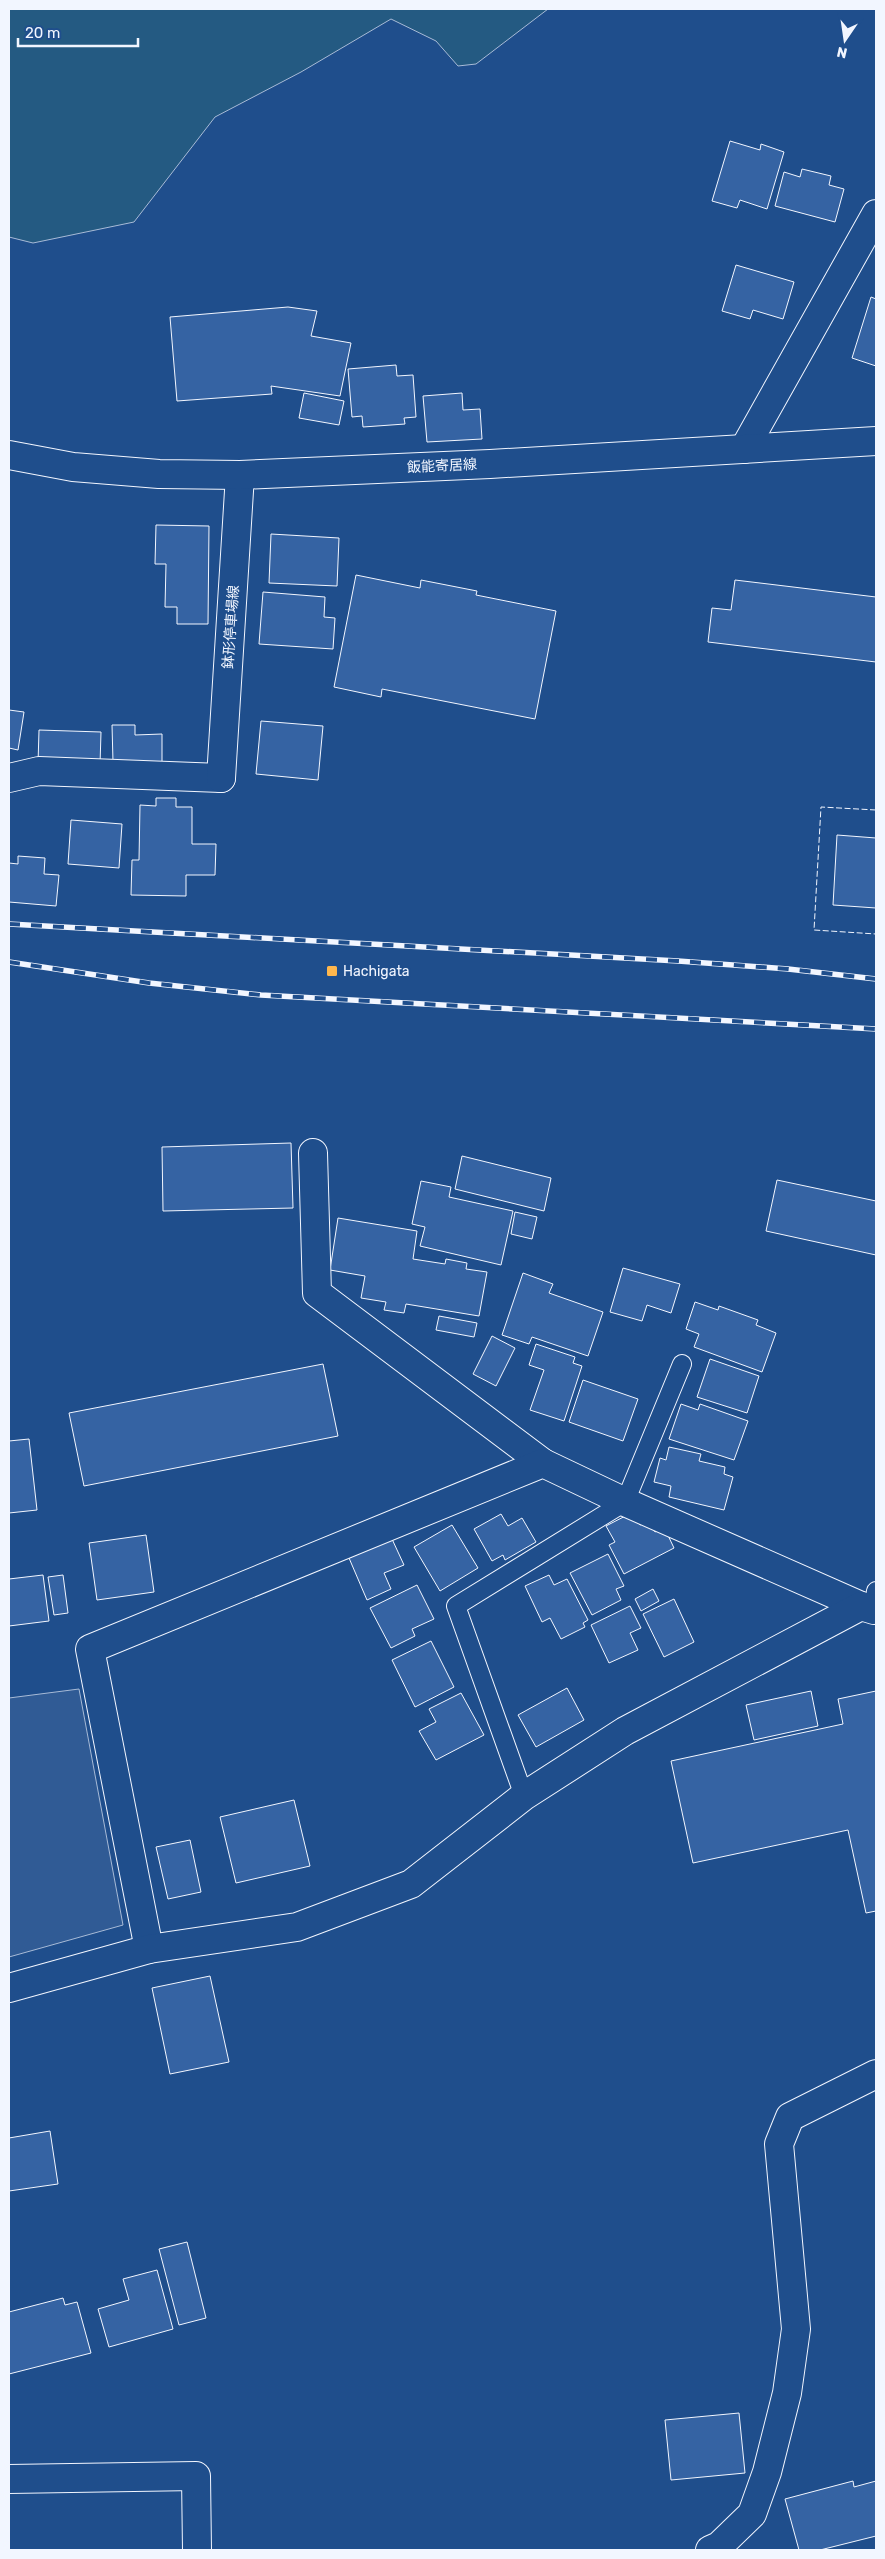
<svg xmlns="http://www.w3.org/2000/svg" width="885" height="2559" font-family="Rubik,'Noto Sans JP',sans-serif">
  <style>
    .green { fill: #245a82; stroke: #a8bbd7 }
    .parking { fill: #305b95; stroke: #a8bbd7 }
    .building { fill: #3563a3; stroke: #f2f6ff }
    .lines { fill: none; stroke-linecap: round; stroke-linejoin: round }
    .service-casing { stroke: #f2f6ff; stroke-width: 20 }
    .minor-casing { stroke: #f2f6ff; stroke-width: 30 }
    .secondary-casing { stroke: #f2f6ff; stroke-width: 30 }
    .primary-casing { stroke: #f2f6ff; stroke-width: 30 }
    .service { stroke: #1f4e8c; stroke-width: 18 }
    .minor { stroke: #1f4e8c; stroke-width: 28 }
    .secondary { stroke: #1f4e8c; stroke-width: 28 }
    .primary { stroke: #1f4e8c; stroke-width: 28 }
    .rail-casing { stroke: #f2f6ff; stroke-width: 5.5 }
    .rail { stroke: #1f4e8c; stroke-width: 4; stroke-dasharray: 11; stroke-linecap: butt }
    .fence { stroke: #f2f6ff; stroke-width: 1; stroke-dasharray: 6 2.5; stroke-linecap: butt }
    .poi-dot { fill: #ffb74d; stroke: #1f4e8c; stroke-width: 2 }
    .labels { text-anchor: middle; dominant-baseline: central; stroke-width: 4; stroke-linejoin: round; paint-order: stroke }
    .street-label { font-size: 14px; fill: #f2f6ff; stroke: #1f4e8c }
    .poi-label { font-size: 14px; fill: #f2f6ff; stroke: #1f4e8c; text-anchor: start }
  </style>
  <rect width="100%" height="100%" fill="#1f4e8c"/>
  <polygon class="green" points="9,9 548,9 476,64 458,66 436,41 391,19 301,72 215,117 134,222 33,243 9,237"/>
  <polygon class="parking" points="79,1689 123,1925 9,1957 9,1698"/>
  <g class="building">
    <polygon points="730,141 760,150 761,144 784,152 767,209 740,200 737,208 712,201"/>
    <polygon points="802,169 831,176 829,185 844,189 835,222 775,206 784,172 800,177"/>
    <polygon points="736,265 794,282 783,319 753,310 750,319 722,311"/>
    <polygon points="871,297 876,299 876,366 852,358"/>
    <polygon points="288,307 317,311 311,336 351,343 340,396 271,386 272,394 177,401 170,317"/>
    <polygon points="396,365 397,376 413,375 416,417 404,418 405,424 363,427 362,416 352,417 348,369"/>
    <polygon points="304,393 344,401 339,425 299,418"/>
    <polygon points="462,393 463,410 480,409 482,439 427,442 423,396"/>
    <polygon points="156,525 209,526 208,624 177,624 177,607 165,607 166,564 155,564"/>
    <polygon points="271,534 339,538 337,586 269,583"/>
    <polygon points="356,575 420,588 421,580 477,591 476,595 556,611 535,719 382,689 381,697 334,687"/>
    <polygon points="735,580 876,597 876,662 708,642 712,608 731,610"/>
    <polygon points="263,592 325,597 324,617 335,618 333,649 259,644"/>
    <polygon points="9,710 24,712 18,750 9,748"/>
    <polygon points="261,721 323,726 318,780 256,774"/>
    <polygon points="112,725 135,725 135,735 162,734 162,762 113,762"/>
    <polygon points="39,730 101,732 100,765 38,764"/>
    <polygon points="156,798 176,798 176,807 192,807 192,844 216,844 215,875 186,875 186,896 131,895 132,860 139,860 140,805 156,806"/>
    <polygon points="71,820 122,824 119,868 68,864"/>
    <polygon points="837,835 876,838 876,908 833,905"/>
    <polygon points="18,856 45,858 44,874 59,875 56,906 9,902 9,863 18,864"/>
    <polygon points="291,1143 293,1208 163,1211 162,1147"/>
    <polygon points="462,1156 551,1178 544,1211 455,1189"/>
    <polygon points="777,1180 876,1201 876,1255 766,1231"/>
    <polygon points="421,1181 451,1187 449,1197 513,1211 501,1265 420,1246 425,1227 412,1224"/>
    <polygon points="515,1212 537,1217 532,1239 511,1234"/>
    <polygon points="338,1218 417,1231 413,1259 445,1264 446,1259 467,1263 466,1269 487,1272 479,1316 406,1304 404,1313 384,1310 386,1302 361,1298 365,1276 330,1270"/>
    <polygon points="623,1268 680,1284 671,1313 647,1305 642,1321 610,1312"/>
    <polygon points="523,1273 553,1284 549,1293 603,1312 588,1356 532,1337 529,1344 502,1335"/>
    <polygon points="695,1302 718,1310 719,1306 758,1320 756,1325 776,1333 762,1372 694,1347 699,1334 686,1329"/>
    <polygon points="439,1316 477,1323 474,1337 436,1330"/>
    <polygon points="492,1336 515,1348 496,1386 473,1374"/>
    <polygon points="536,1344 575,1357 573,1363 582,1366 564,1421 530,1410 544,1370 529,1365"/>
    <polygon points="710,1359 759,1376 747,1413 697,1397"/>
    <polygon points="323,1364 338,1436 84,1486 69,1413"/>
    <polygon points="583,1380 638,1399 623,1441 569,1422"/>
    <polygon points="681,1404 698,1410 700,1404 748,1421 734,1460 669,1439"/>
    <polygon points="29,1439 37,1510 9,1513 9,1441"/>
    <polygon points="669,1447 701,1454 699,1461 725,1467 724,1474 733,1477 724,1510 669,1497 671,1486 654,1482 660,1458 666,1460"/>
    <polygon points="633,1512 640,1525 649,1521 655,1532 664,1527 674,1548 624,1574 609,1545 615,1542 606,1526"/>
    <polygon points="501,1514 508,1526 522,1518 536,1542 505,1560 503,1555 492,1561 474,1529"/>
    <polygon points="452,1525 478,1568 440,1591 414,1547"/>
    <polygon points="146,1535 154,1592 97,1600 89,1543"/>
    <polygon points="392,1539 404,1565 384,1573 391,1589 367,1600 349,1558"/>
    <polygon points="608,1554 624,1586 616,1589 621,1600 592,1615 570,1573"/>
    <polygon points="43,1575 49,1621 9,1626 9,1579"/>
    <polygon points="63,1575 68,1613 54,1615 48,1577"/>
    <polygon points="549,1575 554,1585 567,1579 588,1620 583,1623 585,1627 561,1639 550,1618 542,1622 525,1586"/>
    <polygon points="417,1585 434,1619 412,1629 415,1636 391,1648 370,1608"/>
    <polygon points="653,1589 659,1601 641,1611 635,1599"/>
    <polygon points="674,1599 694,1642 664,1657 643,1614"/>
    <polygon points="630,1606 641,1628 630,1633 638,1650 609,1663 591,1625"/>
    <polygon points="431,1641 454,1687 415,1707 392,1660"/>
    <polygon points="567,1688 584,1720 536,1747 518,1715"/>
    <polygon points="811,1691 818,1726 754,1740 746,1705"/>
    <polygon points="876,1691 876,1911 866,1913 848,1830 693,1863 671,1761 843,1724 838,1699"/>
    <polygon points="461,1693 484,1735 436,1760 419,1731 436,1722 429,1709"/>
    <polygon points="294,1800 310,1866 236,1883 220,1817"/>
    <polygon points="190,1840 201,1892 168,1899 156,1847"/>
    <polygon points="210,1976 229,2062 170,2074 152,1988"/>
    <polygon points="50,2131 58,2184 9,2191 9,2138"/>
    <polygon points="187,2242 206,2318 179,2325 159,2249"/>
    <polygon points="157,2270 173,2329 109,2347 98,2309 129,2300 123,2279"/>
    <polygon points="63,2298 65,2305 77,2302 91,2353 9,2374 9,2312"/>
    <polygon points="739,2413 745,2473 671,2480 665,2420"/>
    <polygon points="853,2481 854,2487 876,2481 876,2536 820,2550 799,2550 785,2499"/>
  </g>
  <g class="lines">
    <g class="service-casing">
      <g id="service">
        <polyline points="873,1610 876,1591"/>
        <polyline points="524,1796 456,1606 625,1502 682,1364"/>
      </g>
    </g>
    <g class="minor-casing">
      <g id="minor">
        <polyline points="744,449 876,214"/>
        <polyline points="9,778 39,771 221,778"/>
        <polyline points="313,1153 317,1293 543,1463"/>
        <polyline points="149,1949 90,1649 543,1463 625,1502 861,1606"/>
        <polyline points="9,1988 149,1949 297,1927 411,1884 524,1796 625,1731 861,1606 874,1610"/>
        <polyline points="9,2479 196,2476 197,2550"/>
        <polyline points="710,2550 719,2546 752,2514 767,2472 787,2393 796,2329 779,2144 790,2117 876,2074"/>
      </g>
    </g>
    <g class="secondary-casing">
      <polyline id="secondary" points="221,778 240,475"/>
    </g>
    <g class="primary-casing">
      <polyline id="primary" points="9,455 73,467 159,474 240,475 490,464 876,441"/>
    </g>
    <use href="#service" class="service"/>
    <use href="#minor" class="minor"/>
    <use href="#secondary" class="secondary"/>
    <use href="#primary" class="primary"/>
    <g class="rail-casing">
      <g id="rail">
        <polyline points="9,924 678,961 788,969 876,979"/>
        <polyline points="9,962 149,983 261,995 876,1029"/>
      </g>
    </g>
    <use href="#rail" class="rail"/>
    <polyline class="fence" points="876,810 821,807 814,930 876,934"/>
  </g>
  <rect class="poi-dot" x="326" y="965" width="12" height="12" rx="2.5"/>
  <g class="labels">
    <g class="street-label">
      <text transform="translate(442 466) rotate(-3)">飯能寄居線</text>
      <text transform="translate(231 627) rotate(-86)">鉢形停車場線</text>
    </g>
    <g class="poi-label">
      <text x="343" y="971">Hachigata</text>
    </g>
  </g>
  <rect width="885" height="2559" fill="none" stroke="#f2f6ff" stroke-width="20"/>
  <g transform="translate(845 40) rotate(193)" stroke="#1f4e8c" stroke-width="4" paint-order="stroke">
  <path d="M0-4L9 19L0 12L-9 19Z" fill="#f2f6ff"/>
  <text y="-8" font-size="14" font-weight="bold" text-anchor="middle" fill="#f2f6ff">N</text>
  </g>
  <path d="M18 38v8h120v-8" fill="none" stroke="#f2f6ff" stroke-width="2.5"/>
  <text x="25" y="38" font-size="15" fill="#f2f6ff" stroke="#1f4e8c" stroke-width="4" paint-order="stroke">20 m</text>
</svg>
